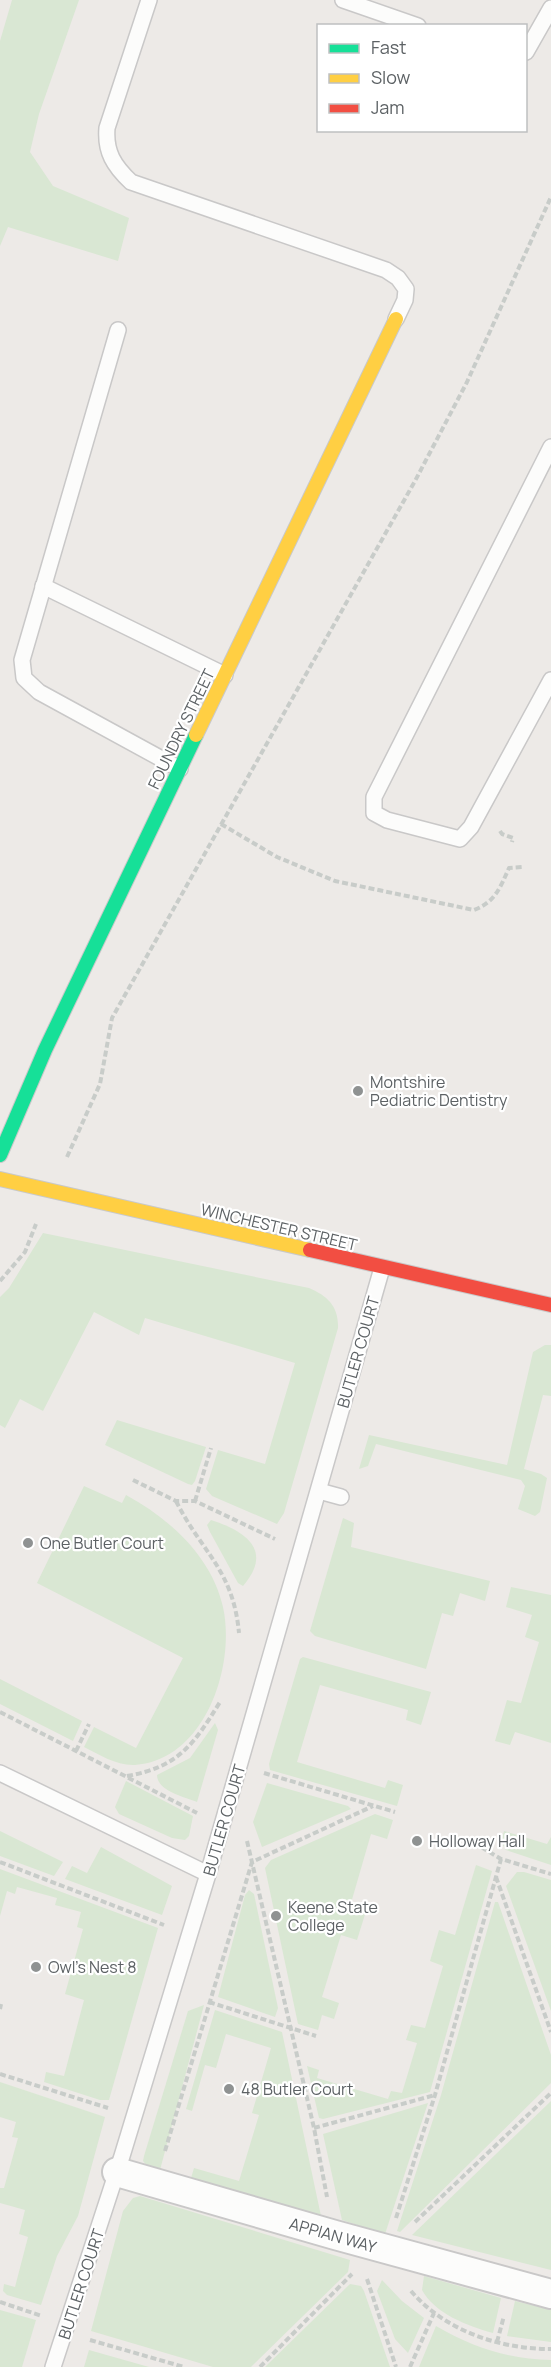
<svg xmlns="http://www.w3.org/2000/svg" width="551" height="2367" font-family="Manrope,sans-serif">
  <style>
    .green { fill: #d9e7d3 }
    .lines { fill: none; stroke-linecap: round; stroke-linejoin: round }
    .lane-casing { stroke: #c9c8c8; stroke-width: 18 }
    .street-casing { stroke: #c9c8c8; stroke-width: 32 }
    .fast-casing { stroke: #c9c9c9; stroke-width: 16 }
    .slow-casing { stroke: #c9c9c9; stroke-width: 16 }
    .jam-casing { stroke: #c9c9c9; stroke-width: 16 }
    .path { stroke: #c8ccc9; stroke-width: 4; stroke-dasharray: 6 3; stroke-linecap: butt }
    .lane { stroke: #fcfcfb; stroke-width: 15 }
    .street { stroke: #fcfcfb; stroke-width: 28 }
    .fast { stroke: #16e098; stroke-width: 14 }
    .slow { stroke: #ffcf43; stroke-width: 14 }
    .jam { stroke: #f24e42; stroke-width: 14 }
    .poi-dot { fill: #8f9292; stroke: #fff; stroke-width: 2 }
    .labels { text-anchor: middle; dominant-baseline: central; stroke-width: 4.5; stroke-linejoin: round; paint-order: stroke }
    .street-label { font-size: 16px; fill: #5d6265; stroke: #fff }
    .poi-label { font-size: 16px; fill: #5d6265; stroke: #fff; text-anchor: start }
  </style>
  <rect width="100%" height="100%" fill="#edeae7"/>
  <g class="green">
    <polygon points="12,0 79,0 39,114 30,152 53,186 129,218 118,261 8,227 0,246 0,41"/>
    <path d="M43,1233L309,1288C328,1296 339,1307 338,1328L284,1513L277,1524L212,1496L206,1489L218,1450L265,1464L295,1363L145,1318L139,1335L94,1312L43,1411L20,1399L5,1428L0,1425V1297L9,1288Z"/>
    <polygon points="545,1345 551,1345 551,1396 543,1395 524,1469 541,1474 547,1478 540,1512 535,1516 518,1509 525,1486 521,1480 376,1444 368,1466 359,1469 369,1435 507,1465 533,1352"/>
    <polygon points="117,1420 206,1447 195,1481 192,1485 188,1484 105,1445"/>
    <path d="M84,1486L122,1503L126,1495C169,1518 212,1557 223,1607C236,1666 205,1760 135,1765C117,1766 100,1755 84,1747L94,1727L136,1748L183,1658L37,1583Z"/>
    <polygon points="343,1518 354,1523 351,1547 490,1581 485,1601 460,1593 453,1616 442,1613 426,1669 315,1636 310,1631"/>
    <path d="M211,1520C245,1531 274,1550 243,1586L238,1583L210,1532L207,1525Z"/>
    <polygon points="511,1587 551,1595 551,1743 515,1732 510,1745 495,1741 507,1700 521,1703 539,1642 525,1637 532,1615 506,1607"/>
    <polygon points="303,1657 431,1692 421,1725 406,1720 408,1710 320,1685 297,1762 385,1788 388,1780 403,1785 397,1806 270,1770 269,1764 300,1659"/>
    <polygon points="0,1679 82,1721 73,1741 0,1704"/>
    <path d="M215,1723L218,1730L197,1802C185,1797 157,1791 157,1775L190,1758Z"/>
    <polygon points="126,1781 193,1816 189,1836 185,1840 172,1838 119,1814 115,1807"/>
    <polygon points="267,1783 348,1806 351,1809 262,1847 253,1822"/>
    <polygon points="375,1814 393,1820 387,1839 371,1834 351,1903 367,1908 357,1940 341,1935 322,1997 339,2003 334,2019 322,2015 318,2030 298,2024 265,1868 271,1860"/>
    <polygon points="0,1831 63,1862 54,1876 0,1856"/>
    <polygon points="504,1831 547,1844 551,1837 551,1865 506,1850 501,1842"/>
    <polygon points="101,1847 172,1886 162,1915 65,1879 72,1866 87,1873"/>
    <polygon points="476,1865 492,1871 430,2092 323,2119 319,2118 307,2066 319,2070 317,2078 388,2099 391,2091 402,2093 417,2043 406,2040 411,2025 425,2028 443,1966 430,1961 439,1930 455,1935"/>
    <polygon points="0,1869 158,1928 109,2100 100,2100 44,2082 46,2072 64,2076 84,2000 65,1994 83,1929 77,1927 81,1912 55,1905 57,1898 17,1887 15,1894 7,1891 0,1916"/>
    <polygon points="517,1872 524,1872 551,1880 551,2011 506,1886"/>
    <polygon points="249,1890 254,1894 278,2008 275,2017 218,1997 245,1895"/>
    <polygon points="495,1902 498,1902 551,2055 551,2083 400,2232 397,2231 441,2095"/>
    <polygon points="204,2005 160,2170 148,2167 143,2161 144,2156 188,2011"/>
    <polygon points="215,2010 282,2032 321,2216 191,2178 194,2168 239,2181 259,2115 252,2113 271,2048 226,2034 216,2068 205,2065 192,2111 186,2109"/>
    <polygon points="0,2082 105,2117 78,2216 57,2256 41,2305 7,2295 3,2291 4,2284 15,2287 28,2237 19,2234 25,2210 0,2203 0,2188 4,2188 18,2138 12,2137 16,2122 0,2117"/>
    <polygon points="551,2101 551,2270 412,2235"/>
    <polygon points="428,2103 385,2234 342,2220 323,2134"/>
    <polygon points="140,2196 350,2260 348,2272 251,2367 213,2367 91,2331 123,2211 133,2198"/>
    <path d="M424,2276L501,2298L493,2333C468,2326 435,2314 422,2290Z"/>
    <polygon points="382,2280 402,2301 424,2318 408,2353 395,2339 377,2291"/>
    <polygon points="350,2284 361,2286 364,2291 390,2367 265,2367"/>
    <polygon points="515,2301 551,2310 551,2342 507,2336"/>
    <polygon points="0,2310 36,2320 22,2367 0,2367"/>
    <path d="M436,2326C472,2347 508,2359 551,2360V2367H419Z"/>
    <polygon points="89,2350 149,2367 84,2367"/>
  </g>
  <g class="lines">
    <g class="lane-casing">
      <g id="lane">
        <path d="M149,0L107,128C105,152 114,166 131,182L386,270L398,278L406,289L405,300L396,319"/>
        <polyline points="343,0 418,26"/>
        <polyline points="526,52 551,8"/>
        <polyline points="118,330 22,660 24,678 39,692 180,769"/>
        <polyline points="551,447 374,797 374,813 387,820 460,839 471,827 551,680"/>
        <polyline points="43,586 225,675"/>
        <polyline points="319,1491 341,1497"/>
        <polyline points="0,1773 208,1874"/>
        <polyline points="53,2367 122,2156 208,1874 382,1268"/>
      </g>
    </g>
    <g class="street-casing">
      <polyline id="street" points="117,2172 335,2235 551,2294"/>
    </g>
    <g class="fast-casing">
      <polyline id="fast" points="0,1155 45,1050 196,735"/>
    </g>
    <g class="slow-casing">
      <g id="slow">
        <polyline points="196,735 396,319"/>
        <polyline points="0,1179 310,1250"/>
      </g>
    </g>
    <g class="jam-casing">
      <polyline id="jam" points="310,1250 551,1305"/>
    </g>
    <g class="path">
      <path d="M221,824L277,857L335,881L474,910C495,902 500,888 509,868L522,867"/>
      <polyline points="500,831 502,834 513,838 512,842"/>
      <polyline points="67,1157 100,1084 112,1018 415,481 467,382 551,197"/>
      <polyline points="0,1281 25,1252 36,1224"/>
      <polyline points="133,1480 176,1501 195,1501 275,1539"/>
      <path d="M176,1501C202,1553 233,1569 239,1633"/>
      <polyline points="195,1501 211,1448"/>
      <polyline points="0,1712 197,1813"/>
      <polyline points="76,1751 89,1724"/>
      <polyline points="264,1773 395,1812"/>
      <path d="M127,1776C179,1767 194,1744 220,1702"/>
      <polyline points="466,1838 501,1859 551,1874"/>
      <polyline points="247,1841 314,2128 327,2197"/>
      <polyline points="0,1862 164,1925"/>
      <polyline points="496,1877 551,2032"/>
      <polyline points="209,2002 316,2036"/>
      <polyline points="0,2009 1,2004"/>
      <polyline points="0,2074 108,2108"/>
      <polyline points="314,2128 435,2095"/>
      <polyline points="165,2151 252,1862 373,1806"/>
      <polyline points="396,2218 435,2095 501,1859"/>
      <polyline points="415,2222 551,2093"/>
      <polyline points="367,2279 396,2367"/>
      <path d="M411,2291C445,2331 500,2349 551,2349"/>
      <polyline points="0,2302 42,2316"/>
      <polyline points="90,2340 184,2367"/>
      <polyline points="497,2342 504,2316"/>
      <polyline points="260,2367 352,2274"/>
      <polyline points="410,2367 434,2313"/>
    </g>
    <use href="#lane" class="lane"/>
    <use href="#street" class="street"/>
    <use href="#fast" class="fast"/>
    <use href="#slow" class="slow"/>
    <use href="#jam" class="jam"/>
  </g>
  <g class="poi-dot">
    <circle cx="358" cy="1091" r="6"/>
    <circle cx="28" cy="1543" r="6"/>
    <circle cx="417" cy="1841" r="6"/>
    <circle cx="276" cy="1916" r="6"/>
    <circle cx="36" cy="1967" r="6"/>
    <circle cx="229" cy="2089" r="6"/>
  </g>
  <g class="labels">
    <g class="street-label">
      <text transform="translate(181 729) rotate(-64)">FOUNDRY STREET</text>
      <text transform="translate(279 1227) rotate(13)">WINCHESTER STREET</text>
      <text transform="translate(358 1352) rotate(-74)">BUTLER COURT</text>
      <text transform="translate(224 1820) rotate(-74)">BUTLER COURT</text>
      <text transform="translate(333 2235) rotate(16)">APPIAN WAY</text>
      <text transform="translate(81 2284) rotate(-72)">BUTLER COURT</text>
    </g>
    <g class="poi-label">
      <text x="370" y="1082">Montshire<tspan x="370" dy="18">Pediatric Dentistry</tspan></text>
      <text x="40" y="1543">One Butler Court</text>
      <text x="429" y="1841">Holloway Hall</text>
      <text x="288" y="1907">Keene State<tspan x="288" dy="18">College</tspan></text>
      <text x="48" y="1967">Owl's Nest 8</text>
      <text x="241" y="2089">48 Butler Court</text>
    </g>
  </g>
  <rect x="317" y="24" width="210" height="108" fill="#ffffff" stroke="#bec0c1" stroke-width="1.5"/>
  <rect x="329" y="44" width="30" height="9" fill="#16e098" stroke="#bec0c1" stroke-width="1.5"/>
  <text x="371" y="54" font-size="18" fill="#5d6265">Fast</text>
  <rect x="329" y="74" width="30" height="9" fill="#ffcf43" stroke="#bec0c1" stroke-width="1.5"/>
  <text x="371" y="84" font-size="18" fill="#5d6265">Slow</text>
  <rect x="329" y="104" width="30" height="9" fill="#f24e42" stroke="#bec0c1" stroke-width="1.5"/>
  <text x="371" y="114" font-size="18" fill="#5d6265">Jam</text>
</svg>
